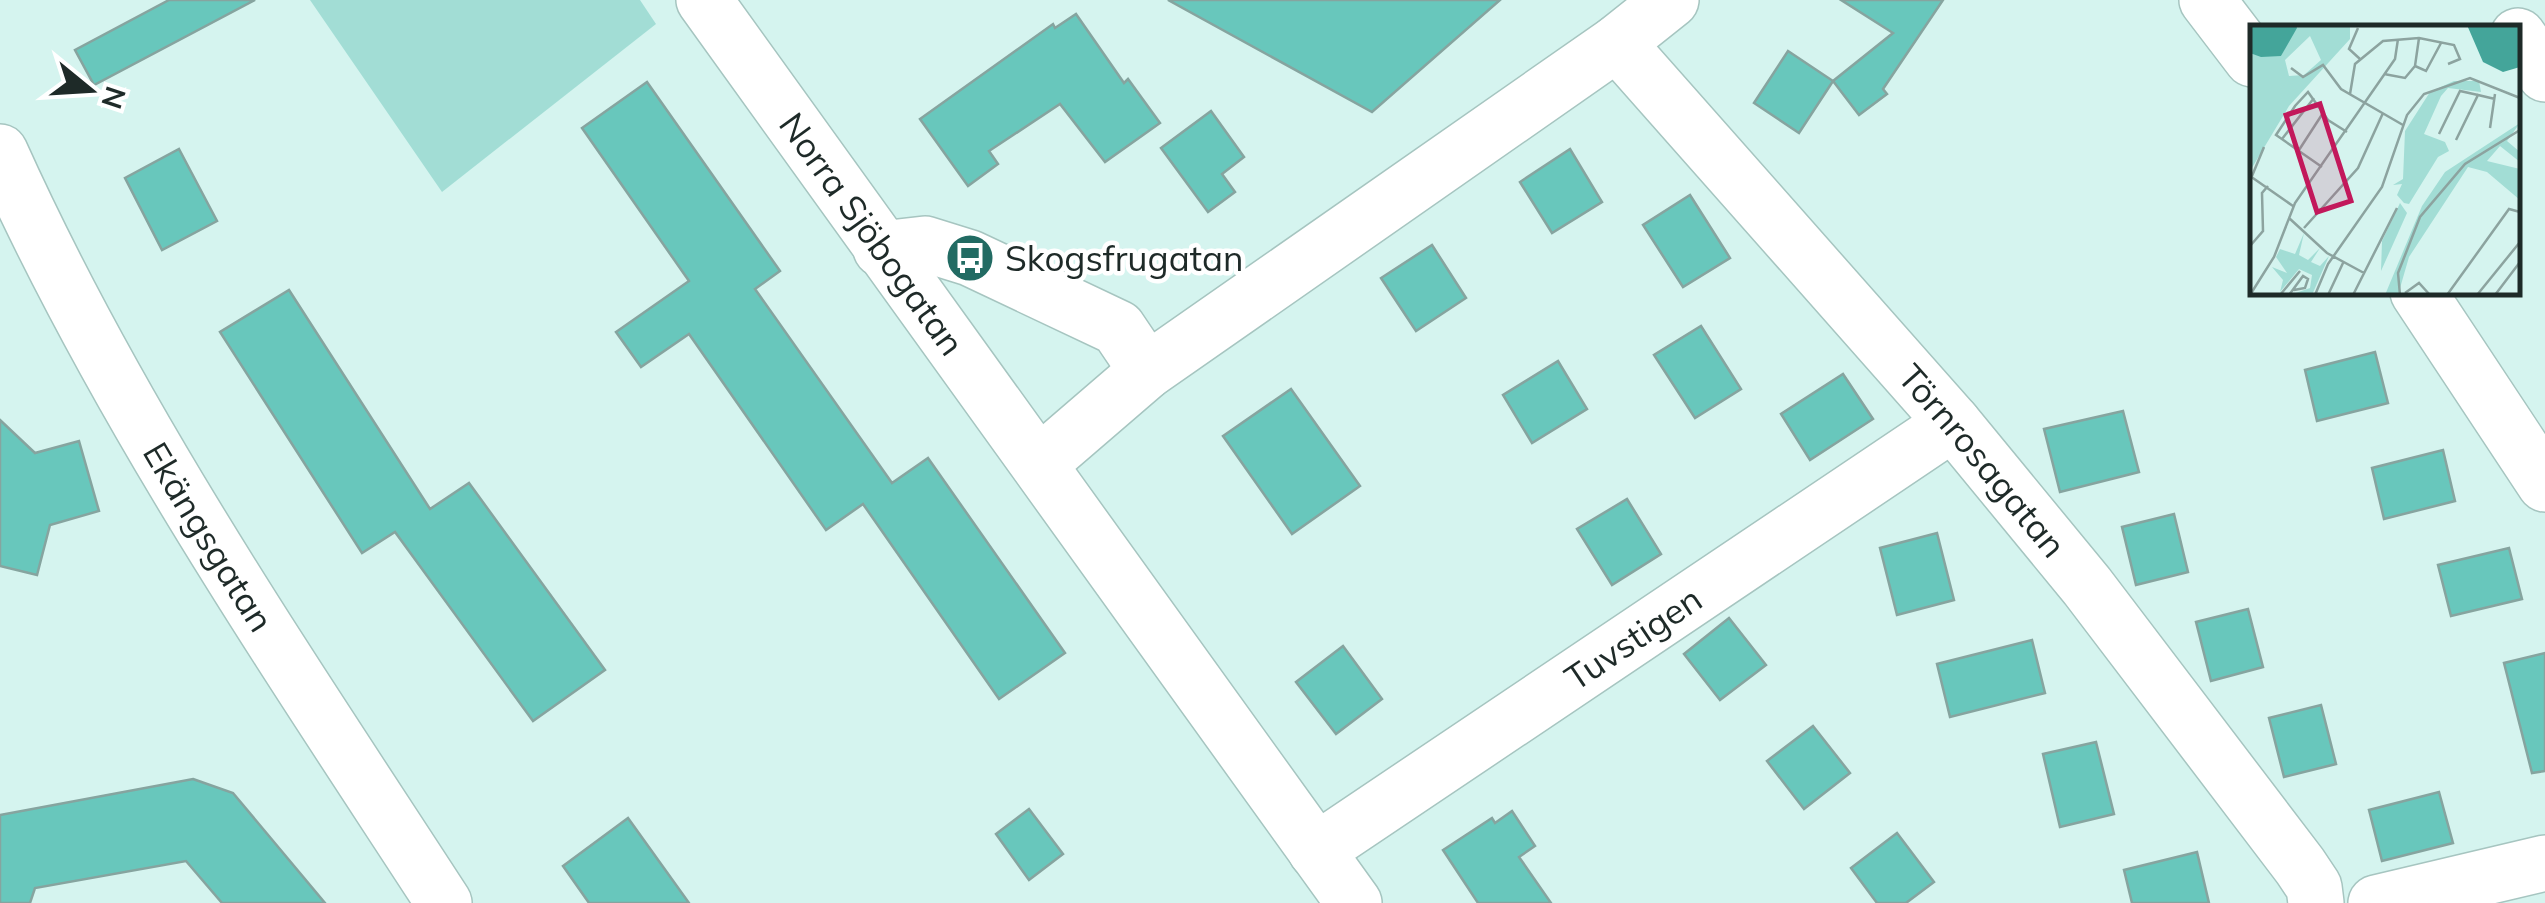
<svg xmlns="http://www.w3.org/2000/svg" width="2545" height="903" font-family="Mulish,sans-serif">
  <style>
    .green { fill: #a2ddd5 }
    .building { fill: #68c7bc; stroke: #86a49f; stroke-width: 2.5 }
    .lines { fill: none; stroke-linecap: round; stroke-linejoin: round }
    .minor-casing { stroke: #a6c5c0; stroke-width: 58 }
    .minor { stroke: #fff; stroke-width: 55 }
    .labels { text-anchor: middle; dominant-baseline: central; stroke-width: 9; stroke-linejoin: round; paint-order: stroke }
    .street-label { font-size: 35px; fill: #1e2a28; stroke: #fff }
    .poi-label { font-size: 35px; fill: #1e2a28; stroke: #fff; text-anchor: start }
    .inset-road { fill: none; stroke: #8ca39f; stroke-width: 2.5 }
    .view { fill: #c2185b; fill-opacity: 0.15; stroke: #c2185b; stroke-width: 5 }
    .inset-edge { fill: none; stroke: #1e2a28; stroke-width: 5 }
  </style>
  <rect width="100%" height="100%" fill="#d5f4ef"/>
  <polygon class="green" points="310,0 640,0 656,24 442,192"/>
  <g class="building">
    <polygon points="169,0 255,0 94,85 75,50"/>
    <polygon points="1168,0 1500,0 1372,112"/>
    <polygon points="1841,0 1943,0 1883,89 1887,94 1859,115 1833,81 1893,33"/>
    <polygon points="1076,14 1124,83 1128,79 1160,123 1105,162 1060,104 989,151 998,164 968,186 920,119 1053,24 1055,28"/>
    <polygon points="1788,51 1833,81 1799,133 1754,103"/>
    <polygon points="647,82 780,271 755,289 892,483 928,458 1065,653 999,699 863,504 826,530 689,334 641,367 616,332 689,281 582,128"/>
    <polygon points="1211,111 1244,157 1222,174 1235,192 1208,212 1161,148"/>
    <polygon points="179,149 217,221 162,250 125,178"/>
    <polygon points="1570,149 1602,202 1552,233 1520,182"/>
    <polygon points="1690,195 1730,258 1683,287 1643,225"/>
    <polygon points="1432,245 1466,298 1416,331 1381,278"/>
    <polygon points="289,290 430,509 469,483 605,670 533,721 395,532 362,553 220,332"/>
    <polygon points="1701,326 1741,389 1695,418 1654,355"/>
    <polygon points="2375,352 2388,403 2317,421 2305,370"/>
    <polygon points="1558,361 1587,409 1532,443 1503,395"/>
    <polygon points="1843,374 1873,419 1810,460 1781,414"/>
    <polygon points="1291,389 1360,486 1292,534 1223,436"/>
    <polygon points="2123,411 2139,472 2060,492 2044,429"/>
    <polygon points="0,420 35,453 79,441 99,511 50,525 37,575 0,566"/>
    <polygon points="2443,450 2455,501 2384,519 2372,468"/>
    <polygon points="1627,499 1661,554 1612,585 1577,529"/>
    <polygon points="2174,514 2188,572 2136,585 2122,527"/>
    <polygon points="1937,533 1954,600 1897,615 1880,548"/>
    <polygon points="2509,548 2522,599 2451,616 2438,565"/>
    <polygon points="2248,609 2263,667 2211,681 2196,622"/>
    <polygon points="1729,618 1766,665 1720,700 1684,654"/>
    <polygon points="2032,640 2045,693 1950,717 1937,664"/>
    <polygon points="1343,646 1382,699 1336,734 1296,682"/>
    <polygon points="2545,653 2545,771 2532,773 2504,663"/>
    <polygon points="2321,705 2336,764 2284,777 2269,718"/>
    <polygon points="1813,726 1850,773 1804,809 1767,761"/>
    <polygon points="2096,742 2114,814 2060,827 2043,754"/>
    <polygon points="193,779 233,793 325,903 222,903 186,861 35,888 30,903 0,903 0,815"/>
    <polygon points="2439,792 2453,843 2382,861 2369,810"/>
    <polygon points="1029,809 1063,854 1029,880 996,834"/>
    <polygon points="1512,811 1535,846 1519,857 1551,903 1478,903 1443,850 1492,818 1495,823"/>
    <polygon points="628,818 689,903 589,903 563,866"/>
    <polygon points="1897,833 1934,882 1906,903 1877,903 1851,868"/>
    <polygon points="2197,852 2209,903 2132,903 2124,870"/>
  </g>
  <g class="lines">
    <g class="minor-casing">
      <g id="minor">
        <path id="s1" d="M704,0L1354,903"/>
        <polyline points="2207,0 2252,59"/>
        <polyline points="2518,36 2545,74"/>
        <path id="s2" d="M1617,43L1953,423L2087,586L2300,866L2314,887L2316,903"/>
        <path id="s3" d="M0,152C119,417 286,660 444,903"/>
        <polyline points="881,249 925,244 970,258 1118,328 1147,371"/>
        <polyline points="2418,292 2545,484"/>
        <polyline points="1039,464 1147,371 1617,43 1671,0"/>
        <path id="s4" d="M1316,851L1953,423"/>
        <polyline points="2376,903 2545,863"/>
      </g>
    </g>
    <use href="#minor" class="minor"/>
  </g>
  <defs>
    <g id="bus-disc" transform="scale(2.5)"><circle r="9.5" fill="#226b63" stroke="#fff"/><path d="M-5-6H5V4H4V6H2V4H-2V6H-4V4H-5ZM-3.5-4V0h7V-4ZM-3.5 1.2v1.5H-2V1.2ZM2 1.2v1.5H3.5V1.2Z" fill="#fff"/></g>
  </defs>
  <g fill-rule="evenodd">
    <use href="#bus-disc" x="970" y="258"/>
  </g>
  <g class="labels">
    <g class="street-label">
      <text stroke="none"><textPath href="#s1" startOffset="288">Norra Sjöbogatan</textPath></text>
      <text stroke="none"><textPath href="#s2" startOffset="555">Törnrosagatan</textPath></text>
      <text stroke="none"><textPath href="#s3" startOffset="438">Ekängsgatan</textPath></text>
      <text stroke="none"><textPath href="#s4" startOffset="382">Tuvstigen</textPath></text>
    </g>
    <g class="poi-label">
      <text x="1005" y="258">Skogsfrugatan</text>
    </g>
  </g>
  <g transform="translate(2250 25)">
    <rect width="270" height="270" fill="#d5f4ef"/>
    <path d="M46,0H100V14L39,81L0,146V28L31,31ZM60,11L71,35L54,50L39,51L35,35ZM204,56H229L231,67L198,63L191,71L174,109L195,117L199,126L188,132L159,179L154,178L147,170L152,159L143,160L153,154L155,106L180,67ZM270,98L257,116L270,127V137L250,121L237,136L270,144V175L237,147L218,142L159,232L148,270H135L172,181L195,147ZM150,178L157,188L131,246L132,216ZM54,208L49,230L58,235L70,223L61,237L70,241L79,231L62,270H40L60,263L62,250L49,244L30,267L33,255L22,242L37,248L26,232L30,224L45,229Z" fill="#a2ddd5" fill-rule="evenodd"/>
    <path d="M0,0H46L47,3L31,31L11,32L0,28ZM217,0H270V42L253,47L233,37Z" fill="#44a59a"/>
    <path class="inset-road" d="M108,3L99,24L110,34M165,41L176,46L191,18M41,43L53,52L73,40L91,64L153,100M134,49L155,53L165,41L169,13M100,69L105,39L133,16L169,13L204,20L210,34L198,39M240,103L245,69M189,109L210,66L228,70M32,114L64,73M206,115L228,70L245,74M49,125L73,88M72,142L26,110L45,81L58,67L78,95L97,107M0,151L43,181M2,151L14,122M39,193L77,228L114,248M54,203L108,143L133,88M0,221L13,206L12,168L18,161M155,268L169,258L180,270M0,270L24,232L45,178L145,34L148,14M30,270L50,246M39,270L53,251L58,254L55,263L44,265M65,270L78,239L132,162L157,90L174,69L220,53L270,73M78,270L93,238M103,270L147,183M150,270L148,248L170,192L215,139L270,105M197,270L259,184L270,187M227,270L270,217M245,270L270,237"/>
    <path class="view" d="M70,79L101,176L67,187L36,90Z"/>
    <rect width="270" height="270" class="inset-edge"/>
  </g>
  <g transform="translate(90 90) rotate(108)" stroke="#ffffff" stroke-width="8" paint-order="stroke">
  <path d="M0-8L18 38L0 25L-18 38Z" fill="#1e2a28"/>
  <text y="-15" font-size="28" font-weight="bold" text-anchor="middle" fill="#1e2a28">N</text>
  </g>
</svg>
